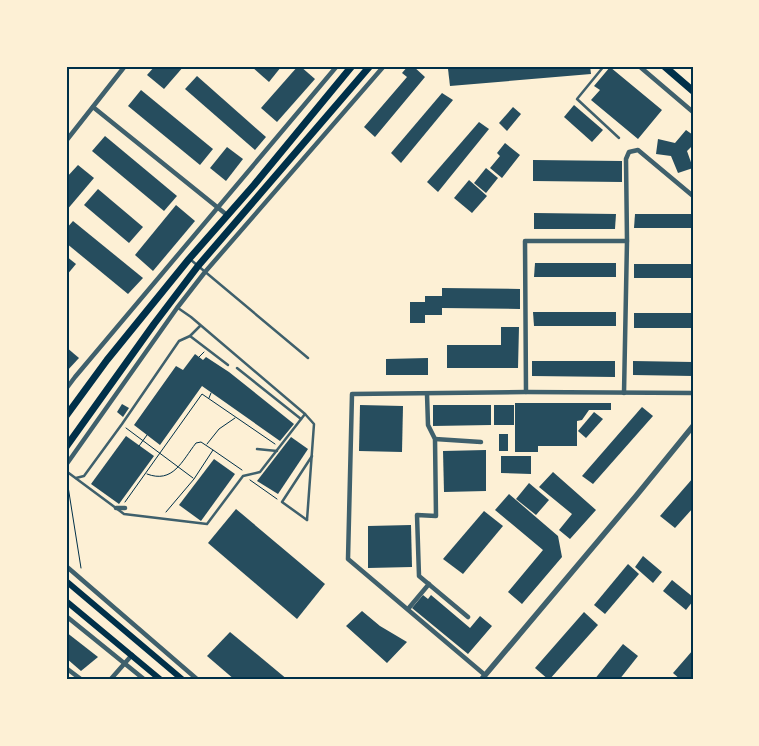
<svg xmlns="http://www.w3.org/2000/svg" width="759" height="746" font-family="'Archivo Narrow',sans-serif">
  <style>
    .building { fill: #264d5e }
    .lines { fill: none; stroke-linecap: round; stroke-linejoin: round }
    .path { stroke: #003049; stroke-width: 1 }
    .service { stroke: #3f606c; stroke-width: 2.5 }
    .minor { stroke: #3f606c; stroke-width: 4.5 }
    .tertiary { stroke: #3f606c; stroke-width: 5.5 }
    .secondary { stroke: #003049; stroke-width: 6 }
    .primary { stroke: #003049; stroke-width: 7 }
    .neatline { fill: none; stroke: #003049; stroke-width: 2 }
  </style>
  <rect width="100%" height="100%" fill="#fdf0d5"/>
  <g class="building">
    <polygon points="155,66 184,66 164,89 147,75"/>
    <polygon points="251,66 280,66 281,67 269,82"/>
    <polygon points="298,66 300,66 315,79 277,122 261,108"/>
    <polygon points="408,66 413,66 425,77 375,137 364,127 407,77 402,73"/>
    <polygon points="482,66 590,66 591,74 450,86 448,69"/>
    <polygon points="610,67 662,110 638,139 591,100 600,90 594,86"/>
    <polygon points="197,76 266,137 255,150 185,89"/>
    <polygon points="141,90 213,149 200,165 128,106"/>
    <polygon points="442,93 453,100 401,163 391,153"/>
    <polygon points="574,105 603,130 592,142 564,117"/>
    <polygon points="513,107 521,114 507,131 499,123"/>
    <polygon points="479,122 489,129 438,192 427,182"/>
    <polygon points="686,130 693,135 693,145 687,151 693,168 678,173 671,156 656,154 658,139 675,143"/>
    <polygon points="105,136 177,196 164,211 92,151"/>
    <polygon points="505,143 520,155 502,178 490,168 500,156 497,153"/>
    <polygon points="227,147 243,159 226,181 210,168"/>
    <polygon points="533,160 622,161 622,182 533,181"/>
    <polygon points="78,165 94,178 66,211 66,178"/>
    <polygon points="486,168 498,178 486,193 474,183"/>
    <polygon points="469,180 487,196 472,213 454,198"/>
    <polygon points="98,189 143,227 129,243 84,205"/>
    <polygon points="176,205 195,221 153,271 135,255"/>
    <polygon points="534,213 616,214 615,229 534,229"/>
    <polygon points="635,214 693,214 693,228 634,228"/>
    <polygon points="73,221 143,278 128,294 66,243 66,229"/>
    <polygon points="66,256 76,264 66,276"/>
    <polygon points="535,263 616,263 616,277 534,277"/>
    <rect x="634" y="264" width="59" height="14"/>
    <polygon points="442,288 520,289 520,309 442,308 442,315 425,315 425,323 410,323 410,302 425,302 425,296 442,296"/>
    <polygon points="533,312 616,312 616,326 534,326"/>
    <rect x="634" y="313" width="59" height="15"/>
    <polygon points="501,327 519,327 518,368 447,368 447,345 501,345"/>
    <polygon points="66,347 79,358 66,372"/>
    <polygon points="195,354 203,360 206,357 229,372 294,424 280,441 202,386 160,445 134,425 176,366 183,370"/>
    <polygon points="428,358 428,375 386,375 386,359"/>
    <polygon points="532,361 615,361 615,377 532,376"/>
    <polygon points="633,361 693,362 693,376 633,375"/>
    <polygon points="515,403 611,403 611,410 589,410 582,420 577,421 577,446 538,446 538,452 515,452"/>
    <polygon points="122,404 129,408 123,417 117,412"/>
    <polygon points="360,405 403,406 402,452 359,451"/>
    <polygon points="433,405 491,405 491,425 433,426"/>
    <rect x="494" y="405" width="20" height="20"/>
    <polygon points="642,407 653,416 593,484 582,476"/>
    <polygon points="594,412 603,419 586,438 578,431"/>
    <rect x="499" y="434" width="9" height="17"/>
    <polygon points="126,436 154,456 119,504 91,484"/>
    <polygon points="291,437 308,449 278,494 257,481"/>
    <polygon points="486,450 486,491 444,492 443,451"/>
    <polygon points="501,456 531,456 531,474 501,473"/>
    <polygon points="214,459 235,474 201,521 179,505"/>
    <polygon points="553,472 596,510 570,539 559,530 572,514 539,487"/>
    <polygon points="693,478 693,508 675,528 660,516"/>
    <polygon points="529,483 549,500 536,515 516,499"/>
    <polygon points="509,494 558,536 562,557 522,604 508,592 543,550 495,510"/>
    <polygon points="236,509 325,584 297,619 208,543"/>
    <polygon points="484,511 503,526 463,574 443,559"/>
    <polygon points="411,525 412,567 368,568 368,526"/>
    <polygon points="643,556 662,572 653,583 635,567"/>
    <polygon points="628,564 639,574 605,614 594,605"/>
    <polygon points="672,580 693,597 693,601 686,610 663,591"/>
    <polygon points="423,595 428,599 431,595 470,628 480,616 492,626 468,654 412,608"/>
    <polygon points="362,611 380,626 407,642 387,663 346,626"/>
    <polygon points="584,612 598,625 549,680 535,668"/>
    <polygon points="66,632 98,657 81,671 66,658"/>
    <polygon points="230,632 288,680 235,680 207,656"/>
    <polygon points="623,644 638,656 619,680 594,680"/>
    <polygon points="693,650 693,675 689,680 681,680 673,673"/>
  </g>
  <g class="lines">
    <g class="path">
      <polyline points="199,357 204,352"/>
      <polyline points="209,398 211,393"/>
      <polyline points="126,428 193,478"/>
      <polyline points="207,444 219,429 235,418"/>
      <polyline points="139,446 147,435"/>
      <path d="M147,474C173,484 182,461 196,443L201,442L213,450"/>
      <polyline points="67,480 81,568"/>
      <polyline points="250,480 277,499"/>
      <polyline points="125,502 202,394 275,444"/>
      <polyline points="166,512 194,479 213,450 242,470"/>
    </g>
    <g class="service">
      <polyline points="604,66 577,99 619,138"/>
      <polyline points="191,260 308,358"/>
      <polyline points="178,308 191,317 305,414 314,424 307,520"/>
      <polyline points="190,336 228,365"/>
      <polyline points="237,368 301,419"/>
      <polyline points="257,449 277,451"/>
      <polyline points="66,471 124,514 207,524 243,476 260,472 305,414"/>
      <polyline points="76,478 84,476 122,424 179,341 190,336 200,326"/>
      <polyline points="307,520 282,502 312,456"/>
    </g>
    <g class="minor">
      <polyline points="639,66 693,112"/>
      <polyline points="93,107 227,215"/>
      <polyline points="66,141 125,66"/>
      <polyline points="627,241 626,159 629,152 638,150 693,196"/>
      <polyline points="66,389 75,377 337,66"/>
      <polyline points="526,392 525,241 627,241 624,393"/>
      <polyline points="427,394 428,425 435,439 436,516 417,515 419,576 468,617"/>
      <polyline points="435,439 481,442"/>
      <polyline points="66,465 177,308 205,272 384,66"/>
      <polyline points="116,508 125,508"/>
      <polyline points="66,566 198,680"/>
      <polyline points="408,609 429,584"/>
      <polyline points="66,616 145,680"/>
      <polyline points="66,668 82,680"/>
      <polyline points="485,675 348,559 352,394 526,392 693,393"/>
      <polyline points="110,680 132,655"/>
    </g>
    <polyline class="tertiary" points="481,680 636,496 693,426"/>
    <g class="secondary">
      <polyline points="66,581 183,680"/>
      <polyline points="66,601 161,680"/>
    </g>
    <g class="primary">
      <polyline points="664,66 693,91"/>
      <polyline points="66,416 107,360 189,259 254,185 352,66"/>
      <polyline points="66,447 154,324 198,266 370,66"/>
    </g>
  </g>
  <rect width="759" height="746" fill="none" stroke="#fdf0d5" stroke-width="135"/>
  <rect x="68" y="68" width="624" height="610" class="neatline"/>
</svg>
